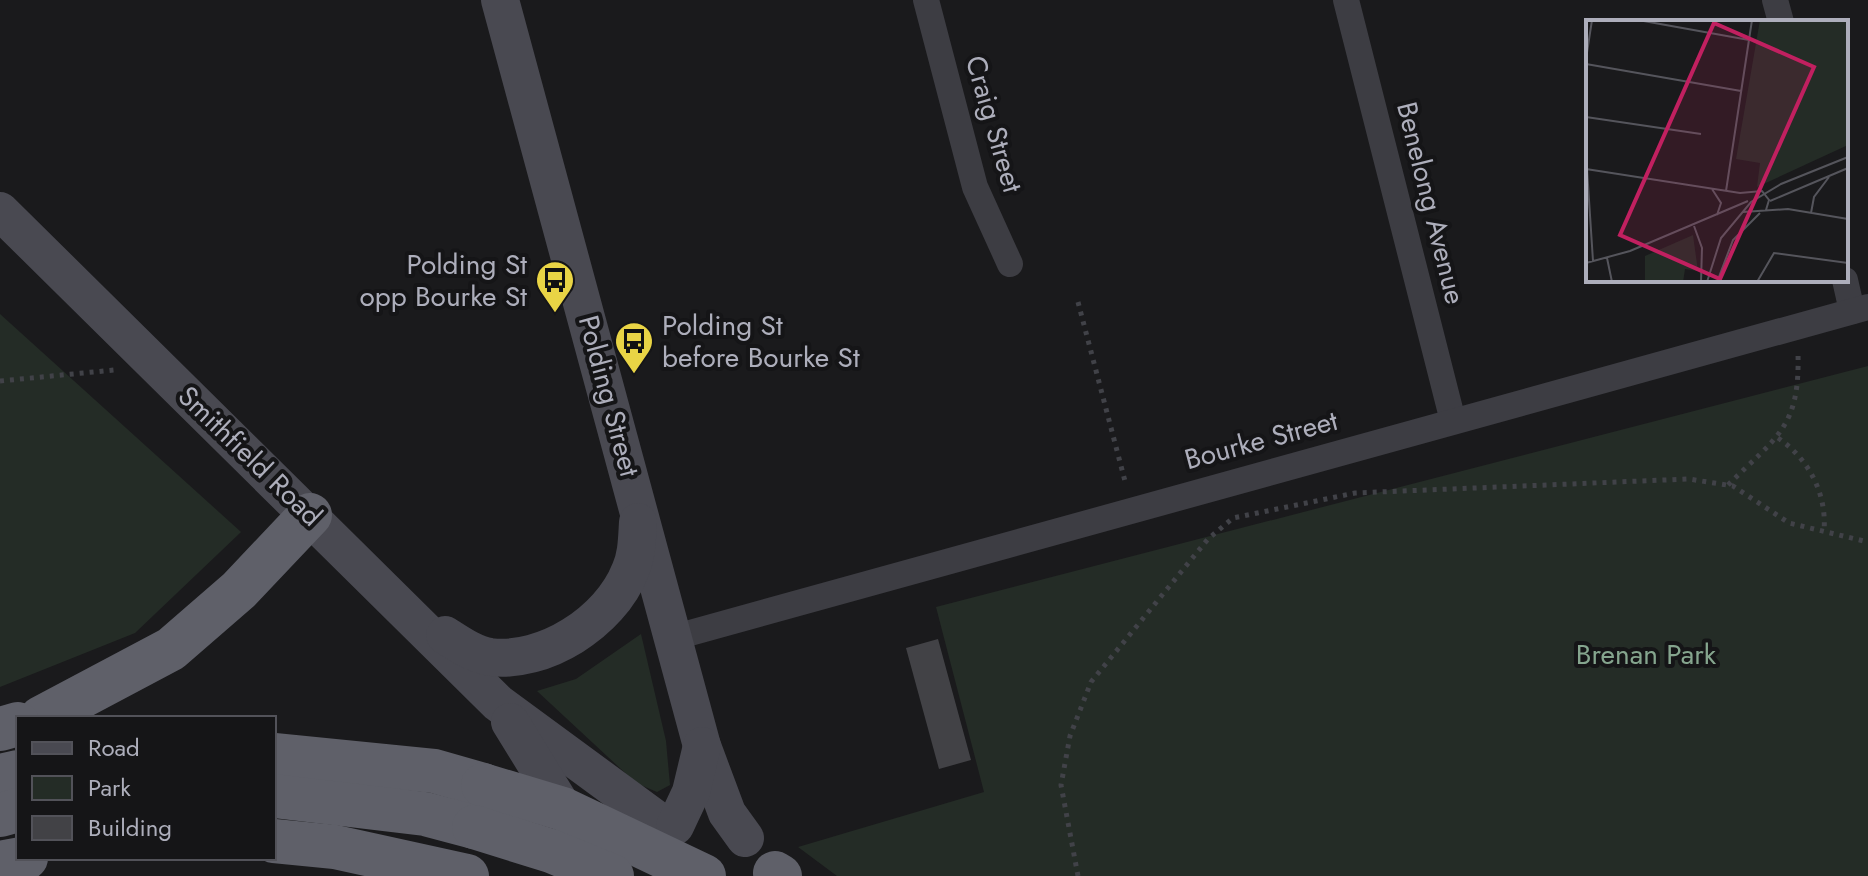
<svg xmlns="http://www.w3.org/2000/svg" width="1868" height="876" font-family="Jost,sans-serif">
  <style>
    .green { fill: #242c26 }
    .building { fill: #424246 }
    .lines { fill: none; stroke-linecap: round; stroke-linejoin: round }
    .path { stroke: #414248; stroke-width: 5; stroke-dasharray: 4 6; stroke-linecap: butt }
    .minor { stroke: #3d3d43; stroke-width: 26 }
    .secondary { stroke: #494951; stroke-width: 38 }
    .trunk { stroke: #5f6069; stroke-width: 44 }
    .trunk-bridge { stroke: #5f6069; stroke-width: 44 }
    .labels { text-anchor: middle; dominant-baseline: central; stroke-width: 8; stroke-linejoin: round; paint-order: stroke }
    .street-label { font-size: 28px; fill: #adaebb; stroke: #151517 }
    .poi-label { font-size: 28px; fill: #adaebb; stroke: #151517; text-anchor: end }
    .park-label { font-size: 28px; fill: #85a58e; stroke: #151517 }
    .inset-road { fill: none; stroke: #55555c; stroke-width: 2 }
    .view { fill: #c12060; fill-opacity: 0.15; stroke: #c12060; stroke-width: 4 }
    .inset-edge { fill: none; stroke: #adaebb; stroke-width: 4 }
  </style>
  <rect width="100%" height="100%" fill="#1a1a1c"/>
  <g class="green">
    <polygon points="0,314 241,532 135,633 0,687"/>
    <polygon points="1868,366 1868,876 837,876 798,847 984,792 936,607"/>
    <polygon points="641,634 666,741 670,785 657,792 636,783 537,691 576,679"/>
  </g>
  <polygon class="building" points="938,639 971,760 939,769 906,648"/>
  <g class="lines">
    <g class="path">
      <polyline points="1078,302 1126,485"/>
      <polyline points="0,381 114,370"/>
      <path d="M1778,438C1809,459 1827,494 1824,531"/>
      <path d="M1728,485C1776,437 1800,428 1798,354"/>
      <polyline points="1078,876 1061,785 1070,736 1091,682 1208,539 1233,518 1355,493 1689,479 1733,486 1789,523 1868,542"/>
    </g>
    <g class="minor">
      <polyline points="926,0 975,187 1010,264"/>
      <polyline points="1346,0 1453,421"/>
      <polyline points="1775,0 1781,22"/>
      <polyline points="1845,280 1852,311"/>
      <polyline points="672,638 1868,307"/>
    </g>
    <g class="secondary">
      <polyline points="500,0 702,746 727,813 745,838"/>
      <polyline points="0,211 498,703 668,828"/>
      <path d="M445,635C459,644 473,654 490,657C544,664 610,622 630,571C637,556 637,539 638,522"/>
      <polyline points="510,722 574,826"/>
      <polyline points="675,826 691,792 702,746"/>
    </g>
    <g class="trunk">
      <polyline points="41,718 171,649 239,590 310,515"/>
      <polyline points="0,729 18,724"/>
      <polyline points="274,755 434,771 483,785"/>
      <polyline points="0,776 18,772"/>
      <polyline points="274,796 425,814 474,827"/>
      <polyline points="0,815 18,810"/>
      <polyline points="274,841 335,847 467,876"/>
      <polyline points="0,863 26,858"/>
      <polyline points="775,873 780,876"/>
    </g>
    <g class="trunk-bridge">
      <polyline points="483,785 563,809 704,876"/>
      <polyline points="474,827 551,851 612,876"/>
    </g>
  </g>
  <defs>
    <g id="bus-pin" transform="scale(2)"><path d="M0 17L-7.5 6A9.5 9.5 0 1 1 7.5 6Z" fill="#e9d445" stroke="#151517"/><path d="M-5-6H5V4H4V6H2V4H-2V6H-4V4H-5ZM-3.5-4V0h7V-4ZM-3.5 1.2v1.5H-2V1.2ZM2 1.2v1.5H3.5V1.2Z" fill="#111"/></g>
  </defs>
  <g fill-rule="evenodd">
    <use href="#bus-pin" x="555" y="280"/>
    <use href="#bus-pin" x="634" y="341"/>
  </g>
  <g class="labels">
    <g class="street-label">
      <text transform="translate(994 124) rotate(74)">Craig Street</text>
      <text transform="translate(1431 203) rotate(76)">Benelong Avenue</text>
      <text transform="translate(609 396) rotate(75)">Polding Street</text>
      <text transform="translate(1261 440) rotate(-15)">Bourke Street</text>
      <text transform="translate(250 456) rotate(44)">Smithfield Road</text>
    </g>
    <g class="poi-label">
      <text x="527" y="264">Polding St<tspan x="527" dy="32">opp Bourke St</tspan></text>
      <text x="662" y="325" text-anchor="start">Polding St<tspan x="662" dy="32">before Bourke St</tspan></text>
    </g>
    <g class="park-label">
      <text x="1646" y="654">Brenan Park</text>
    </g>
  </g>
  <g transform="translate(1586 20)">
    <rect width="262" height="262" fill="#1a1a1c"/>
    <path d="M174,0H262V125L171,167L174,143L150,139ZM107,215L112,251L99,249L97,262H59V236Z" fill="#242c26"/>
    <path class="inset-road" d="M52,0L163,20M0,39L6,0M0,44L155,71M0,97L115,114M0,149L154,173L176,171L183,180L180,190M1,149L7,241M126,169L135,183L131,195M140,171L166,0M184,181L262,148M157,192L202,189L262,199M225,193L228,177L243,157M108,206L116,228L115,262M21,238L26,262M0,243L44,231L162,181M121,262L135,218L165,182L195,164L262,137M131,262L147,220L174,193M171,262L188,233L262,243"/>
    <path class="view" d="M128,3L228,47L134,259L34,215Z"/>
    <rect width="262" height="262" class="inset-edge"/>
  </g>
  <rect x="16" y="716" width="260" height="144" fill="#151517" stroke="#525259" stroke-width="2"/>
  <rect x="32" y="742" width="40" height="12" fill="#494951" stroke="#525259" stroke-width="2"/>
  <text x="88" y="756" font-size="24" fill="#adaebb">Road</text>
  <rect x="32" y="776" width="40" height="24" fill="#242c26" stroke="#525259" stroke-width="2"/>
  <text x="88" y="796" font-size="24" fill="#adaebb">Park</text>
  <rect x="32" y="816" width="40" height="24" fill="#424246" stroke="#525259" stroke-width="2"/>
  <text x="88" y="836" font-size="24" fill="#adaebb">Building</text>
</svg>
